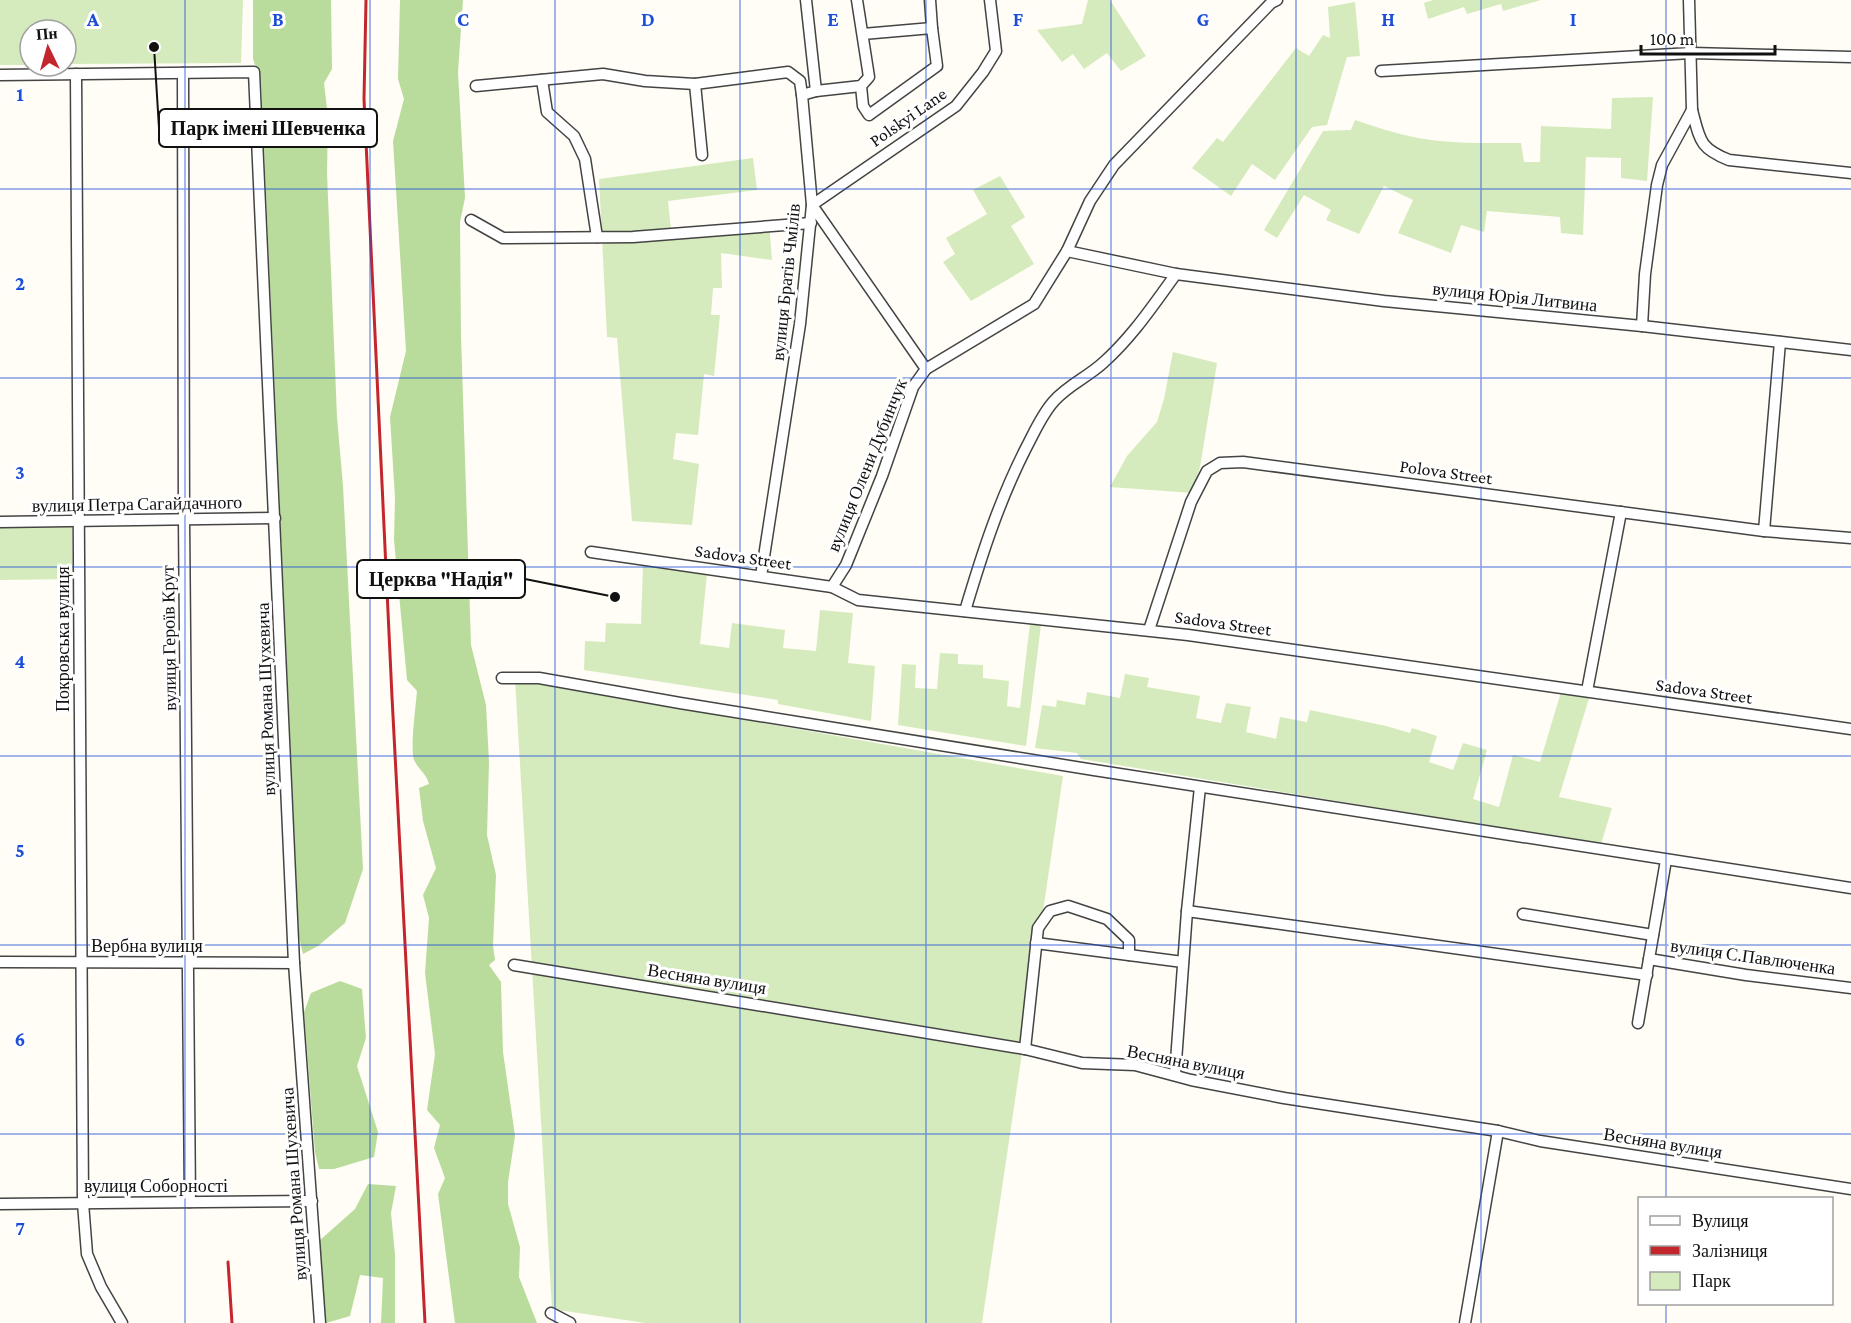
<svg xmlns="http://www.w3.org/2000/svg" width="1851" height="1323" font-family="'Crimson Pro',serif">
  <style>
    .green { fill: #d5ebbd }
    .forest { fill: #b9dc9c }
    .lines { fill: none; stroke-linecap: round; stroke-linejoin: round }
    .minor-casing { stroke: #444; stroke-width: 13 }
    .minor { stroke: #fff; stroke-width: 10 }
    .rail { stroke: #c4262e; stroke-width: 3 }
    .grid { fill: none; stroke: #1d4ed8; stroke-width: 1.5; stroke-opacity: 0.55 }
    .labels { text-anchor: middle; dominant-baseline: central; stroke-width: 6; stroke-linejoin: round; paint-order: stroke }
    .street-label { font-size: 18px; fill: #111; stroke: #fff }
    .grid-label { font-size: 20px; text-anchor: middle; font-weight: bold; fill: #1d4ed8; stroke: #fff; stroke-width: 6; stroke-linejoin: round; paint-order: stroke }
    .leader { fill: none; stroke: #111; stroke-width: 2 }
    .callout-dot { fill: #111; stroke: #fff; stroke-width: 2 }
    .callout { fill: #fff; stroke: #111; stroke-width: 2 }
    .callout-label { font-size: 20px; text-anchor: middle; font-weight: bold; fill: #111 }
  </style>
  <rect width="100%" height="100%" fill="#fffdf5"/>
  <g class="green">
    <polygon points="0,0 243,0 241,63 66,64 66,30 30,30 30,65 0,65"/>
    <polygon points="1088,0 1110,0 1146,56 1121,71 1107,53 1084,69 1073,54 1062,62 1037,30 1082,24"/>
    <polygon points="1433,0 1541,0 1503,11 1501,4 1467,14 1464,7 1428,19 1424,3"/>
    <polygon points="1355,2 1360,56 1347,57 1327,125 1312,127 1275,180 1252,164 1231,196 1192,168 1217,138 1223,142 1296,48 1309,56 1323,35 1330,38 1328,7"/>
    <path d="M1653,97L1647,181L1621,178V158L1586,157L1583,235L1561,233L1560,217L1487,211L1484,232L1461,225L1451,253L1398,233L1413,200L1384,186L1359,234L1326,220L1331,210L1304,195L1277,238L1264,230L1323,131L1351,130L1355,120C1376,127 1397,134 1418,138C1452,144 1487,143 1521,143L1524,162H1540L1541,126L1611,129L1612,98Z"/>
    <polygon points="753,158 757,190 668,201 671,230 769,221 772,260 721,253 722,288 713,288 711,315 720,315 714,376 704,374 698,435 676,433 673,459 699,464 692,525 632,521 617,338 607,337 599,179"/>
    <polygon points="1000,176 1025,217 1011,226 1034,264 971,301 943,262 955,254 946,238 987,214 973,190"/>
    <polygon points="1173,352 1217,363 1200,467 1192,493 1110,487 1127,456 1157,422 1164,399"/>
    <polygon points="0,527 72,527 73,579 0,580"/>
    <polygon points="643,565 707,573 700,644 729,648 732,623 785,630 783,648 816,651 820,610 853,613 848,663 875,666 871,721 778,704 778,700 584,670 585,641 605,642 606,623 641,624"/>
    <polygon points="1030,623 1041,625 1026,746 898,725 902,664 916,665 915,688 937,689 940,653 958,654 958,664 983,665 983,678 1009,681 1007,706 1020,708"/>
    <polygon points="1125,674 1149,678 1147,687 1200,696 1196,718 1221,723 1226,703 1251,707 1246,732 1276,739 1280,717 1307,722 1310,710 1386,726 1410,733 1412,728 1437,736 1429,762 1453,770 1463,743 1487,750 1473,799 1499,807 1513,755 1540,762 1561,692 1590,695 1559,797 1612,808 1601,844 1081,759 1077,753 1035,748 1042,705 1056,707 1057,700 1085,705 1087,692 1120,698"/>
    <polygon points="515,679 1063,776 982,1323 645,1323 552,1309"/>
  </g>
  <g class="forest">
    <polygon points="253,0 331,0 332,69 324,83 328,117 327,173 337,417 343,486 363,869 345,923 318,946 303,954 299,937 261,81 253,59"/>
    <path d="M400,0H463L458,72L465,198L460,222L461,336L471,645L486,705L489,762L487,835L496,875L493,946L495,960L489,965L501,982L503,1052L515,1136L508,1182V1204L520,1247L519,1277L537,1323H455L438,1194L445,1178L434,1148L440,1125L427,1110L435,1054L425,973L429,918L423,895L436,868L423,821L419,788L429,784C426,773 418,769 414,760C410,750 416,704 417,691L407,680L394,540L395,498L390,417L406,351L393,141L404,99L398,79Z"/>
    <polygon points="340,981 362,989 366,1038 357,1066 378,1132 374,1157 334,1169 319,1169 315,1152 304,1012 311,993"/>
    <polygon points="368,1184 396,1186 391,1213 395,1255 395,1323 381,1323 383,1278 360,1275 350,1316 326,1323 319,1241 355,1209"/>
  </g>
  <g class="lines">
    <g class="minor-casing">
      <g id="minor">
        <polyline points="930,0 932,28"/>
        <polyline points="1381,71 1691,53 1851,57"/>
        <polyline points="183,73 184,519 190,1202"/>
        <polyline points="76,74 83,1203 87,1254 101,1287 122,1323"/>
        <polyline points="0,75 254,72 294,963 320,1323"/>
        <polyline points="542,80 547,112 574,136 585,159 597,237"/>
        <polyline points="695,84 702,155"/>
        <polyline points="476,86 603,74 645,81 695,84 788,72 800,81 802,95"/>
        <polyline points="861,86 863,106 869,115 937,66 932,28 863,34"/>
        <polyline points="816,91 861,86 869,77 857,0"/>
        <path d="M1692,110C1700,140 1699,148 1729,160L1851,173"/>
        <polyline points="471,220 503,238 633,237 811,223"/>
        <polyline points="1067,251 1176,274 1384,301 1642,326 1851,350"/>
        <polyline points="1642,326 1645,274 1657,185 1662,165 1692,110 1689,0"/>
        <polyline points="926,369 812,205 956,106 983,72 996,51 990,0"/>
        <polyline points="0,522 275,518"/>
        <polyline points="1764,531 1780,342"/>
        <polyline points="591,552 832,587 858,600 1188,635 1851,729"/>
        <polyline points="761,576 800,324 812,205 802,95 816,91 806,0"/>
        <polyline points="832,587 846,565 882,476 913,387 926,369 1034,304 1067,251 1090,201 1114,165 1271,3 1277,0"/>
        <path d="M965,611C982,554 999,501 1026,448C1034,433 1042,414 1054,401C1068,385 1088,377 1104,362C1133,336 1154,304 1176,274"/>
        <polyline points="1149,630 1191,502 1207,471 1220,463 1243,462 1764,531 1851,538"/>
        <polyline points="502,678 539,678 680,703 1094,770 1851,888"/>
        <polyline points="1587,691 1621,512"/>
        <polyline points="1187,911 1647,975"/>
        <polyline points="1523,914 1653,935"/>
        <polyline points="1036,943 1183,962"/>
        <polyline points="1649,959 1746,975 1851,988"/>
        <polyline points="0,962 294,963"/>
        <polyline points="514,965 1025,1049 1082,1063 1135,1065 1191,1080 1284,1098 1498,1131 1540,1141 1851,1189"/>
        <polyline points="1638,1023 1666,860"/>
        <polyline points="1025,1049 1038,928 1050,911 1068,906 1107,919 1129,940 1129,955"/>
        <polyline points="1175,1075 1187,911 1200,787"/>
        <polyline points="0,1204 312,1201"/>
        <polyline points="551,1313 570,1323"/>
        <polyline points="1465,1323 1498,1131"/>
      </g>
    </g>
    <use href="#minor" class="minor"/>
    <g class="rail">
      <polyline points="366,0 364,99 392,697 425,1323"/>
      <polyline points="228,1262 232,1323"/>
    </g>
  </g>
  <path class="grid" d="M185,0V1323M370,0V1323M555,0V1323M740,0V1323M926,0V1323M1111,0V1323M1296,0V1323M1481,0V1323M1666,0V1198M0,189H1851M0,378H1851M0,567H1851M0,756H1851M0,945H1851M0,1134H1851M1666,1304V1323"/>
  <g class="labels">
    <g class="street-label">
      <text transform="translate(908 117) rotate(-35)">Polskyi Lane</text>
      <text transform="translate(786 282) rotate(-84)">вулиця Братів Чмілів</text>
      <text transform="translate(1515 297) rotate(6)">вулиця Юрія Литвина</text>
      <text transform="translate(867 465) rotate(-68)">вулиця Олени Дубинчук</text>
      <text transform="translate(1446 472) rotate(8)">Polova Street</text>
      <text transform="translate(137 504) rotate(-1)">вулиця Петра Сагайдачного</text>
      <text transform="translate(743 557) rotate(8)">Sadova Street</text>
      <text transform="translate(1223 623) rotate(8)">Sadova Street</text>
      <text transform="translate(169 638) rotate(-91)">вулиця Героїв Крут</text>
      <text transform="translate(63 639) rotate(-90)">Покровська вулиця</text>
      <text transform="translate(1704 691) rotate(8)">Sadova Street</text>
      <text transform="translate(266 699) rotate(-92)">вулиця Романа Шухевича</text>
      <text x="147" y="946">Вербна вулиця</text>
      <text transform="translate(1753 957) rotate(8)">вулиця С.Павлюченка</text>
      <text transform="translate(707 979) rotate(9)">Весняна вулиця</text>
      <text transform="translate(1186 1062) rotate(11)">Весняна вулиця</text>
      <text transform="translate(1663 1143) rotate(9)">Весняна вулиця</text>
      <text transform="translate(294 1184) rotate(-94)">вулиця Романа Шухевича</text>
      <text x="156" y="1186">вулиця Соборності</text>
    </g>
  </g>
  <g class="grid-label">
    <text x="93" y="26">A</text>
    <text x="278" y="26">B</text>
    <text x="463" y="26">C</text>
    <text x="648" y="26">D</text>
    <text x="833" y="26">E</text>
    <text x="1018" y="26">F</text>
    <text x="1203" y="26">G</text>
    <text x="1388" y="26">H</text>
    <text x="1573" y="26">I</text>
    <text x="20" y="101">1</text>
    <text x="20" y="290">2</text>
    <text x="20" y="479">3</text>
    <text x="20" y="668">4</text>
    <text x="20" y="857">5</text>
    <text x="20" y="1046">6</text>
    <text x="20" y="1235">7</text>
  </g>
  <path class="leader" d="M154 47L159 128M615 597L525 579"/>
  <g class="callout-dot">
    <circle cx="154" cy="47" r="6"/>
    <circle cx="615" cy="597" r="6"/>
  </g>
  <g class="callout">
    <rect x="159" y="109" width="218" height="38" rx="6"/>
    <rect x="357" y="560" width="168" height="38" rx="6"/>
  </g>
  <g class="callout-label">
    <text x="268" y="135">Парк імені Шевченка</text>
    <text x="441" y="586">Церква "Надія"</text>
  </g>
  <rect x="1638" y="1197" width="195" height="108" fill="#ffffff" stroke="#a0a0a0" stroke-width="1.5"/>
  <rect x="1650" y="1216" width="30" height="9" fill="#ffffff" stroke="#a0a0a0" stroke-width="1.5"/>
  <text x="1692" y="1227" font-size="18" fill="#111111">Вулиця</text>
  <rect x="1650" y="1246" width="30" height="9" fill="#c4262e" stroke="#a0a0a0" stroke-width="1.5"/>
  <text x="1692" y="1257" font-size="18" fill="#111111">Залізниця</text>
  <rect x="1650" y="1272" width="30" height="18" fill="#d5ebbd" stroke="#a0a0a0" stroke-width="1.5"/>
  <text x="1692" y="1287" font-size="18" fill="#111111">Парк</text>
  <g transform="translate(48 48) rotate(355)"><circle r="28" fill="#ffffff" stroke="#a0a0a0" stroke-width="1.5"/>
  <path d="M0-4.5L10 22L0 15L-10 22Z" fill="#c4262e"/>
  <text y="-9" font-size="16" font-weight="bold" text-anchor="middle" fill="#111111">Пн</text>
  </g>
  <path d="M1641 45v9h134v-9" fill="none" stroke="#111111" stroke-width="3"/>
  <text x="1650" y="45" font-size="18" fill="#111111" stroke="#ffffff" stroke-width="4.5" paint-order="stroke">100 m</text>
</svg>
